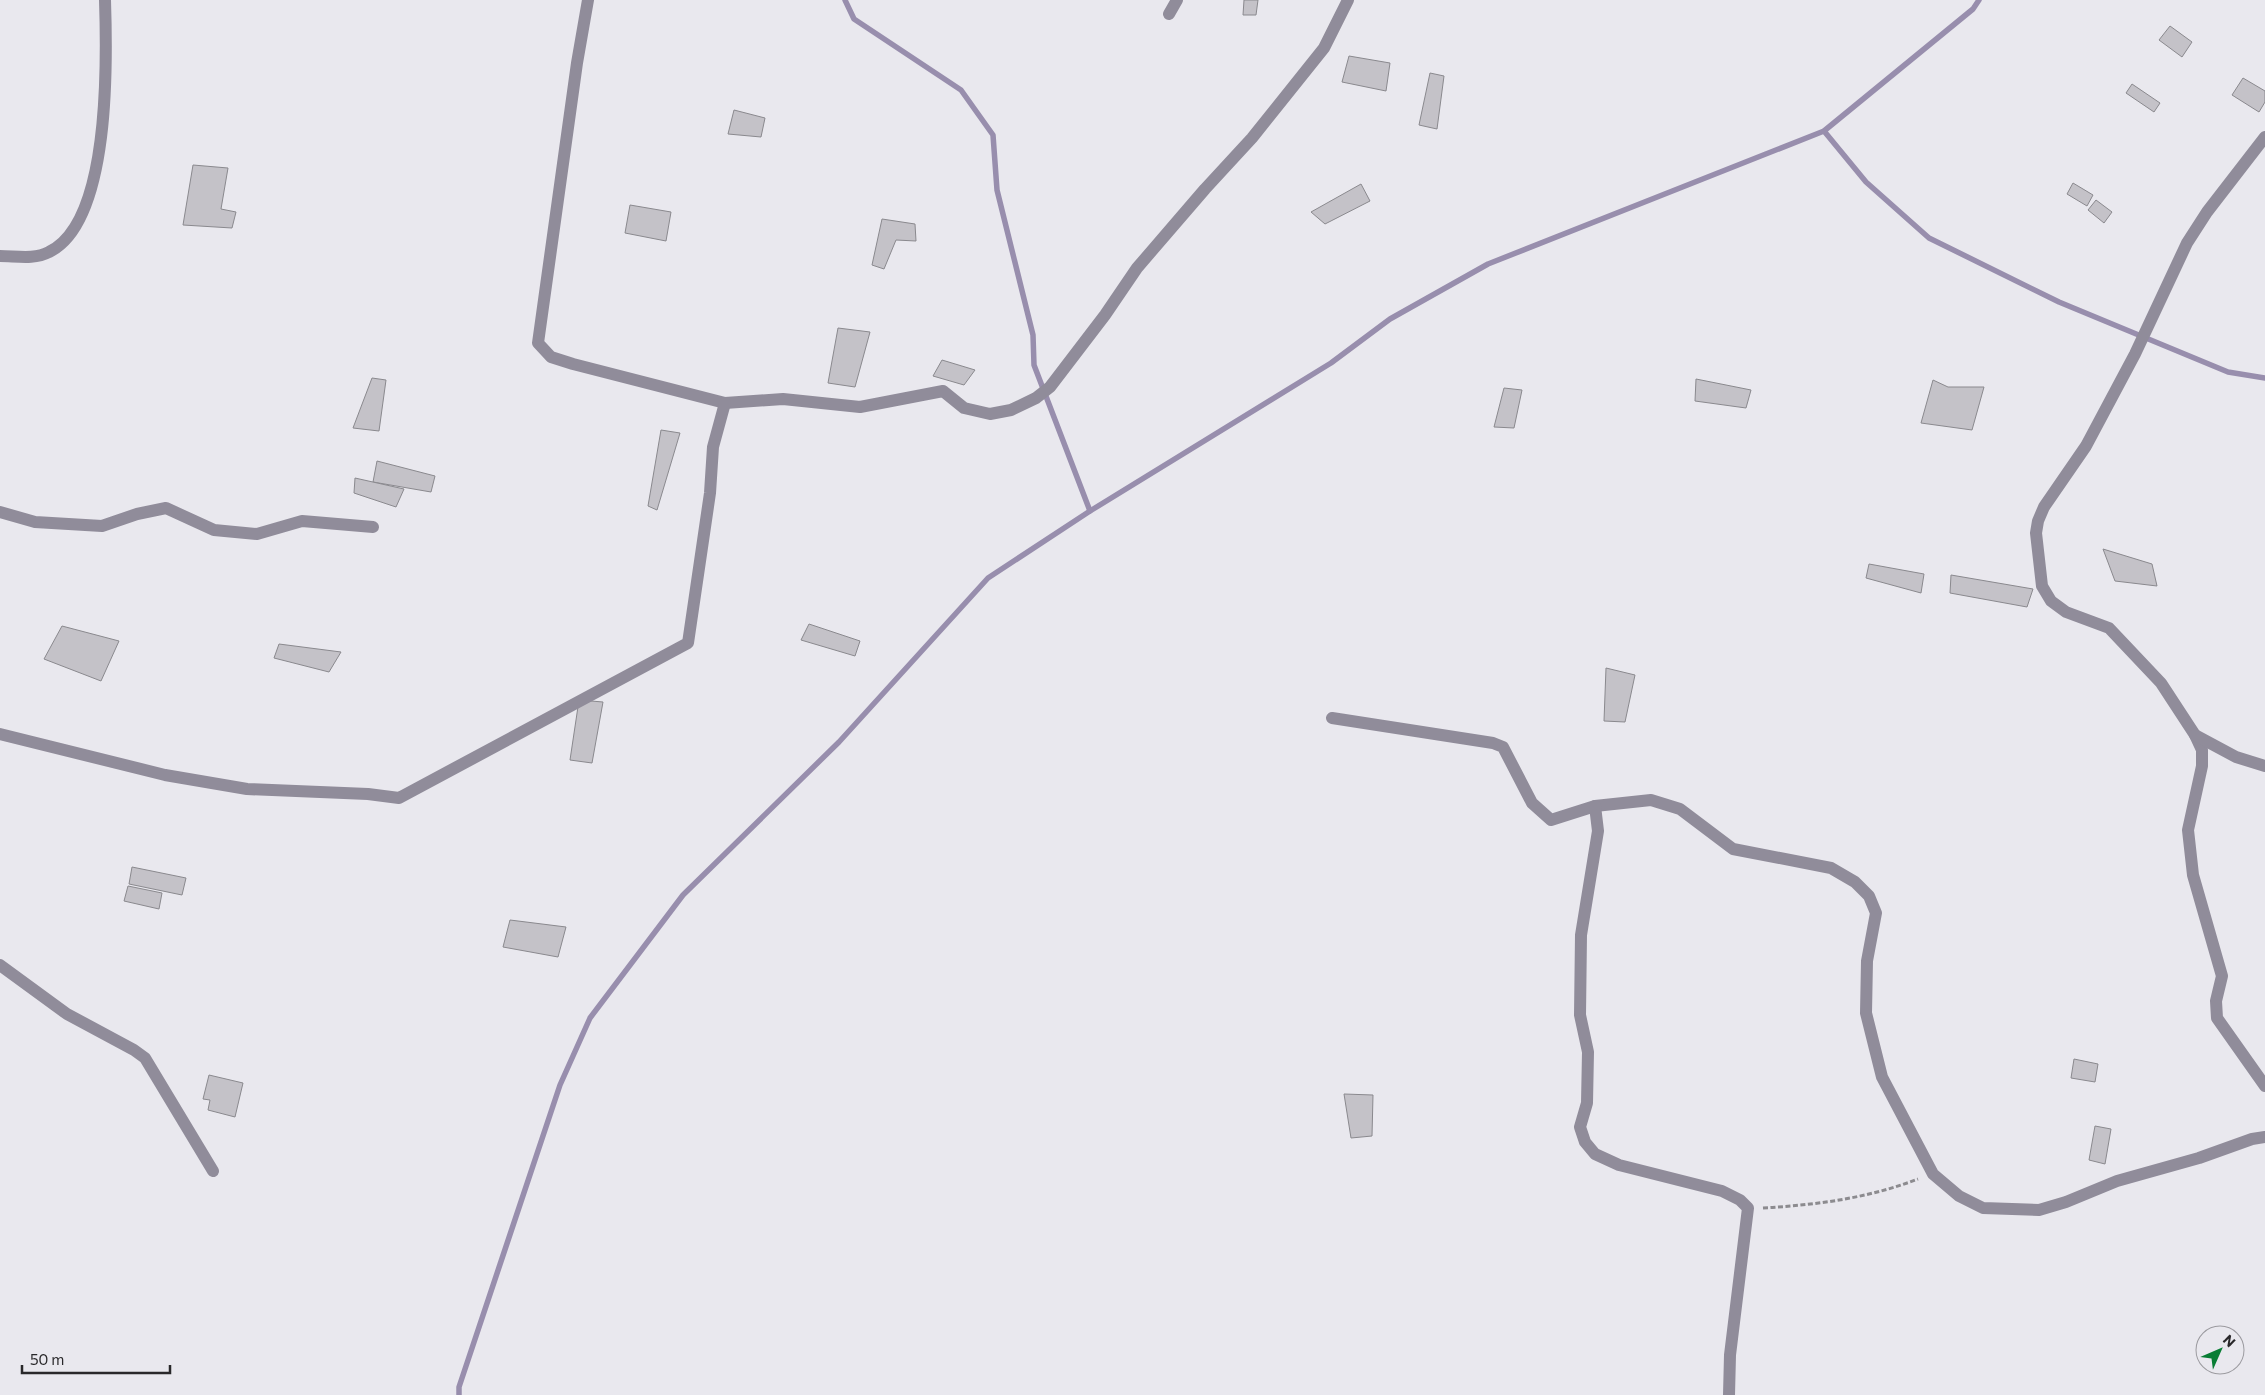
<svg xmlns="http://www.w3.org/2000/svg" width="2265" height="1395" font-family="Commissioner,sans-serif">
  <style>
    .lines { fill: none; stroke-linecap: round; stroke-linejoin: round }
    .stream { stroke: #988ead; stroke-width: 5.5 }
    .building { fill: #c4c2c8; stroke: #8a898e }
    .path { stroke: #8c8b8f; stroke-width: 3; stroke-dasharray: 5 2.5; stroke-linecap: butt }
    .minor { stroke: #908c9a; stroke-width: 12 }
  </style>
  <rect width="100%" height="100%" fill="#e9e8ee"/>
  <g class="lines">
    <g class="stream">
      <polyline points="845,0 854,19 961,90 993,135 997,190 1033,335 1034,365 1090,511"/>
      <polyline points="1824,131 1866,182 1929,238 2059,302 2228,372 2265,378"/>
      <polyline points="459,1395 459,1387 560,1085 590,1018 683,895 839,742 988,578 1090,511 1331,363 1390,319 1488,264 1824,131 1973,9 1979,0"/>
    </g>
  </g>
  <g class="building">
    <polygon points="1244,0 1258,0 1256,15 1243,15"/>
    <polygon points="2170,26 2192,42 2182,57 2159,40"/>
    <polygon points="1349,56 1390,63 1386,91 1342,82"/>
    <polygon points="1430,73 1444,76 1437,129 1419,125"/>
    <polygon points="2243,78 2265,91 2265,102 2259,112 2232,95"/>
    <polygon points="2132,84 2160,103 2154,112 2126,93"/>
    <polygon points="734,110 765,118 761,137 728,134"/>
    <polygon points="193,165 228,168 221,209 236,212 232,228 183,225"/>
    <polygon points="2073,183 2093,195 2087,206 2067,194"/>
    <polygon points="1361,184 1370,201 1325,224 1311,212"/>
    <polygon points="2096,200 2112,212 2104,223 2088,210"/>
    <polygon points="630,205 671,212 666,241 625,233"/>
    <polygon points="882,219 915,224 916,241 896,240 884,269 872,265"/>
    <polygon points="838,328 870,332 855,387 828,383"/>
    <polygon points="942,360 975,370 964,385 933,376"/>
    <polygon points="372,378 386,380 379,431 353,428"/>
    <polygon points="1696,379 1751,390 1746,408 1695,401"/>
    <polygon points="1933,380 1948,387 1984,387 1972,430 1921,423"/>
    <polygon points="1504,388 1522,390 1514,428 1494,427"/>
    <polygon points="661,430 680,433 657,510 648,506"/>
    <polygon points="377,461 435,476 431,492 373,482"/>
    <polygon points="355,478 404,489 396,507 354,493"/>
    <polygon points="2103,549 2152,564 2157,586 2115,581"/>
    <polygon points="1869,564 1924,574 1921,593 1866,578"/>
    <polygon points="1951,575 2033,589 2027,607 1950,593"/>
    <polygon points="809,624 860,641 855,656 801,640"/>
    <polygon points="62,626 119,641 101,681 44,659"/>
    <polygon points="279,644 341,652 329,672 274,658"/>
    <polygon points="1606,668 1635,675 1625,722 1604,721"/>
    <polygon points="579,700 603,702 592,763 570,760"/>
    <polygon points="132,867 186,878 182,895 129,884"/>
    <polygon points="128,886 162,893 159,909 124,901"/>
    <polygon points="510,920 566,927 558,957 503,947"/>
    <polygon points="2074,1059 2098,1064 2095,1082 2071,1078"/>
    <polygon points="209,1075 243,1083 235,1117 208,1110 210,1100 203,1099"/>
    <polygon points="1344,1094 1373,1095 1372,1136 1351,1138"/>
    <polygon points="2095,1126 2111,1129 2105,1164 2089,1160"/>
  </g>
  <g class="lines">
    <path class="path" d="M1763,1208C1816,1205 1869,1198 1918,1179"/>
    <g class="minor">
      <polyline points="588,0 577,63 538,343 551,357 573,364 725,403 783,399 860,407 943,391 964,408 990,414 1011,410 1036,398 1050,387 1105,315 1137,268 1205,189 1252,138 1324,48 1348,0"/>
      <polyline points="1169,14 1177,0"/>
      <polyline points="2265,137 2207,212 2187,243 2135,354 2086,446 2044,507 2038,521 2036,533 2042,586 2051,601 2066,612 2109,628 2161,683 2195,735 2202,750 2202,766 2188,830 2193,875 2222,976 2216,1001 2217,1018 2265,1086"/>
      <path d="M0,256C16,256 34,260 49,252C111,222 107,60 105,0"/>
      <polyline points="0,512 35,522 102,526 137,514 166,508 214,530 257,534 302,521 373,527"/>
      <polyline points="1332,718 1493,743 1503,747 1532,803 1551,820 1595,806 1651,800 1680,809 1733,849 1831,868 1855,882 1869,896 1876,913 1867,961 1866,1013 1882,1077 1933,1174 1959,1196 1983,1208 2039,1210 2066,1202 2117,1181 2199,1158 2252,1139 2265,1137"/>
      <polyline points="0,734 165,775 247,789 368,794 399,798 688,643 710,493 713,447 725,403"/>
      <polyline points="2195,735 2236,757 2265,766"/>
      <polyline points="1595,806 1598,831 1581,935 1580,1015 1588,1052 1587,1103 1580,1127 1585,1142 1595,1154 1619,1165 1722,1191 1740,1200 1748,1208 1730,1355 1729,1395"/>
      <polyline points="0,965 67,1014 134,1050 145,1058 213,1171"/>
    </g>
  </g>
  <g transform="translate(2220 1350) rotate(45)"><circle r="24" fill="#e9e8ee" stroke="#9c9ba0"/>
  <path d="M0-4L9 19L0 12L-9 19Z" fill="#087d34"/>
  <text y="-8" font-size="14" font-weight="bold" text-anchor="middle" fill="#29282a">N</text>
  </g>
  <path d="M22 1365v8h148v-8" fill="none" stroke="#29282a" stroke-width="2.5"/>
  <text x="30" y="1365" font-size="15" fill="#29282a" stroke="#e9e8ee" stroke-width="4" paint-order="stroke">50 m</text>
</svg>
